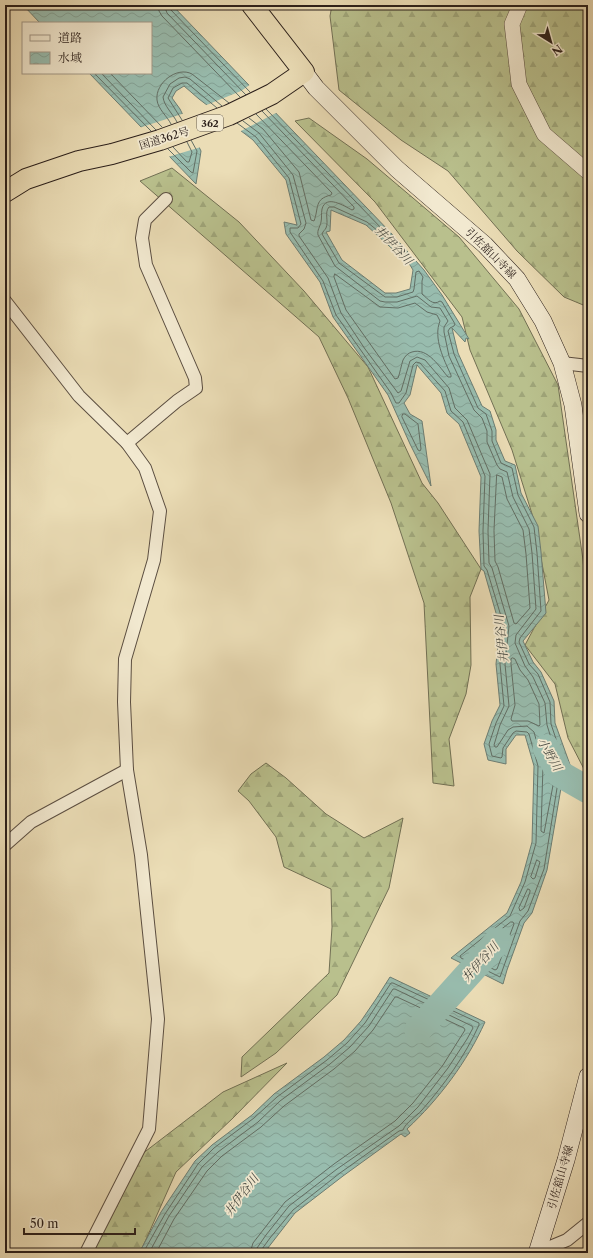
<svg xmlns="http://www.w3.org/2000/svg" width="593" height="1258" font-family="'Libre Caslon Text','Noto Serif JP',serif">
  <style>
    .forest { fill: url(#forest-firs); stroke: #727054 }
    .water { fill: url(#water-waves); stroke: #6c7d73; fill-rule: evenodd }
    .pier { fill: #ebddb6 }
    .lines { fill: none; stroke-linecap: round; stroke-linejoin: round }
    .shore { stroke: #626e64; stroke-width: 1 }
    .river { stroke: #98bcae; stroke-width: 27 }
    .minor-casing { stroke: #5b4e41; stroke-width: 14 }
    .tertiary-casing { stroke: #5b4e41; stroke-width: 16 }
    .secondary-casing { stroke: #2b1f1a; stroke-width: 18 }
    .trunk-casing { stroke: #2b1f1a; stroke-width: 22 }
    .minor { stroke: #f2e9d0; stroke-width: 12 }
    .tertiary { stroke: #f2e9d0; stroke-width: 15 }
    .secondary { stroke: #f2e9d0; stroke-width: 17 }
    .trunk { stroke: #ebddb6; stroke-width: 20 }
    .labels { text-anchor: middle; dominant-baseline: central; stroke-width: 3.5; stroke-linejoin: round; paint-order: stroke }
    .shield { fill: #f2e9d0; stroke: #675c51; stroke-width: 1 }
    .shield-label { font-size: 10px; font-weight: bold; fill: #2b1f1a }
    .street-label { font-size: 11px; fill: #2b1f1a; stroke: #f2e9d0 }
    .water-label { font-size: 12px; font-style: italic; fill: #4c4e46; stroke: #f2e9d0 }
  </style>
  <defs>
    <pattern id="forest-firs" width="22" height="20" patternUnits="userSpaceOnUse"><rect width="22" height="20" fill="#b9c08d"/><path d="M5 1l3.5 6h-7zM16 11l3.5 6h-7z" fill="#9fa579"/></pattern>
    <pattern id="water-waves" width="16" height="10" patternUnits="userSpaceOnUse"><rect width="16" height="10" fill="#98bcae"/><path d="M0 5q4-4 8 0t8 0" fill="none" stroke="#83a195"/></pattern>
  </defs>
  <rect width="100%" height="100%" fill="#ebddb6"/>
  <filter id="stains"><feTurbulence type="fractalNoise" baseFrequency=".005" numOctaves="4"/><feColorMatrix values="0 0 0 0 .2 0 0 0 0 .09 0 0 0 0 .02 0 0 0 .5 -.17"/></filter>
  <radialGradient id="worn" r=".72"><stop offset=".6" stop-color="#630" stop-opacity="0"/><stop offset="1" stop-color="#630" stop-opacity=".3"/></radialGradient>
  <g class="forest">
    <polygon points="332,5 588,5 588,307 564,297 517,251 448,171 401,140 339,90 330,16"/>
    <polygon points="309,118 367,159 459,237 519,309 558,385 583,560 588,614 588,772 585,771 568,738 555,684 525,645 549,600 533,517 512,450 470,350 462,317 375,202 295,121"/>
    <polygon points="172,168 239,222 304,291 368,367 422,483 438,503 481,569 470,597 471,665 466,694 449,739 454,786 433,783 424,603 391,503 348,398 319,337 140,181"/>
    <polygon points="266,763 286,778 326,814 364,838 403,818 389,888 337,995 276,1053 241,1077 242,1057 329,973 332,927 331,889 284,867 276,837 249,801 238,791 251,774"/>
    <polygon points="287,1063 233,1118 176,1172 140,1253 92,1253 142,1154 223,1092"/>
  </g>
  <g class="water">
    <path d="M23,5H172L391,233L424,270L442,295L469,339L466,338L465,342L452,328L458,353L482,406L490,411L496,430V440L505,461L515,465L521,493L538,526L541,552L546,613L523,641L533,662L541,672L554,701L555,723L573,773L562,782L547,870L532,913L524,923L507,970L503,984L451,958L507,913L521,882L532,842L534,766L525,735H516L506,749V764L488,760L484,744L492,721L500,705L496,664L500,627L484,571L481,569L479,531L481,477L459,424L447,413L441,393L417,365L410,395L404,403L410,414L422,421L431,486L410,444L388,395L333,317L320,282L286,234L284,222L297,225L286,180L253,140L199,99L184,86L176,91L172,98L180,109L201,151L196,184L89,73H151V23H40ZM331,210L366,225L410,265L413,270L410,289L396,293H385L342,260L326,232L330,231Z"/>
    <path d="M390,977L485,1022C467,1062 439,1099 407,1129L410,1133L405,1137L401,1134L343,1176L295,1213L264,1253H139L161,1212L195,1161L212,1145L252,1115L274,1094L324,1057L344,1040L361,1021L376,999Z"/>
  </g>
  <g class="pier">
    <polygon points="251,84 278,112 239,132 204,106 241,91"/>
    <polygon points="185,113 201,147 168,157 139,128"/>
  </g>
  <g class="lines">
    <g class="shore">
      <polyline points="158,5 159,11 162,16 240,97"/>
      <polyline points="164,5 167,13 246,95"/>
      <polyline points="169,5 170,9 250,92"/>
      <polyline points="94,73 151,131"/>
      <polyline points="101,73 156,130"/>
      <polyline points="110,73 162,127"/>
      <path d="M249,118L263,129L299,172L311,220L314,221C319,208 314,199 331,195L332,193L256,114"/>
      <polyline points="182,120 168,98 173,88 182,83 187,83 217,108"/>
      <path d="M243,121L259,133L293,175L306,223L304,229L299,234V236L328,278L341,313L365,349L398,393L401,391L410,361L417,357L425,360L449,388L455,408L467,420L490,474L488,531L489,563L492,568L509,626L505,664L509,706L500,725L494,745L495,747H497L508,730L513,727L527,726L534,732L543,765L541,831L544,833L554,780L561,770L547,725L545,703L533,677L525,666L515,643L516,635L536,609L532,553L529,529L513,497L507,472L500,469L497,465L487,442V431L482,418L474,410L449,356L444,332V327L448,321L440,308L431,307L417,296L397,302H385L380,301L335,266L318,235C317,230 320,227 321,222C322,218 321,214 322,209C326,194 344,206 352,210L354,209V207L262,111"/>
      <path d="M177,122C173,114 164,106 163,97L170,84L179,78L185,77L190,79L222,106"/>
      <path d="M237,123L256,137L289,178L301,224L298,228H290V232L323,281L336,315L391,393L396,403H399L406,393L413,365L416,362L420,363L445,391L451,411L463,422L485,476L483,531L484,566L487,570L504,626L500,664L504,706L496,723L489,744L492,756L501,758L502,757L503,748L513,733L516,731L527,732L529,734L538,766L536,843L525,882L510,916L460,956L461,958L500,977L520,921L528,911L544,869L558,782L567,772L551,724L550,702L538,674L529,664L519,642L520,638L541,611L537,553L534,527L518,495L512,468L501,463L492,441V431L486,414L478,408L454,354L448,331L450,328L454,326L455,324L442,302L440,301C433,306 428,299 422,294V281L423,277L419,271L416,272L414,289L413,292L397,297H385L339,263L322,234C323,231 325,230 326,228C329,221 324,213 329,207H334L367,222L383,235H385V232L266,109"/>
      <path d="M171,124C167,116 158,109 157,100C155,83 177,66 192,74L229,103"/>
      <polyline points="173,147 187,162 189,162 192,152 187,142"/>
      <polyline points="168,149 191,172 193,173 197,151 191,140"/>
      <path d="M335,274L380,307L398,308L415,303L427,312L437,315L440,321C433,338 444,360 451,375V377H448C440,368 428,347 412,352C408,353 405,356 403,360C401,366 400,373 398,378L395,379L346,310L334,277Z"/>
      <polygon points="403,414 405,414 418,424 421,449 420,451 418,450 402,417"/>
      <polygon points="497,475 502,477 507,499 523,530 526,554 530,608 516,624 514,623 498,567 495,561 494,531"/>
      <polygon points="513,658 515,659 520,670 528,680 539,704 540,725 539,726 528,721 512,721 511,719 515,705 511,664 511,659"/>
      <polygon points="537,860 540,862 535,878 533,879 531,877"/>
      <polygon points="528,889 530,890 530,892 524,908 520,911 519,908"/>
      <polygon points="511,922 513,922 514,924 497,969 495,970 470,957 470,954"/>
      <polygon points="499,939 501,938 502,941 494,961 492,961 481,956 481,953"/>
      <path d="M143,1253L165,1214L198,1164L214,1148L254,1118L277,1097L327,1060L347,1043L365,1023L391,983H393L479,1023V1025C465,1056 444,1085 422,1110C416,1117 406,1122 403,1130L399,1131L340,1173L293,1210L270,1238L262,1249L261,1253"/>
      <polyline points="149,1253 169,1216 202,1167 218,1152 258,1122 280,1101 330,1064 350,1047 369,1026 393,989 395,989 472,1026 473,1028 467,1039 448,1068 418,1107 399,1126 337,1169 289,1206 266,1235 257,1248 256,1253"/>
      <polyline points="156,1253 174,1219 207,1171 222,1156 261,1127 284,1106 334,1069 355,1051 373,1030 395,997 397,997 464,1028 465,1030 443,1065 413,1103 395,1121 334,1164 285,1202 253,1243 250,1253"/>
    </g>
    <g class="river">
      <polyline points="546,748 560,774 588,790"/>
      <polyline points="418,1030 498,941"/>
    </g>
    <g class="minor-casing">
      <g id="minor">
        <polyline points="5,301 79,396 127,443 145,468 160,511 154,560 125,659 124,702 127,770 141,855 158,1019 149,1129 86,1253"/>
        <polyline points="562,363 588,366"/>
        <polyline points="127,443 177,401 196,388 195,378 146,265 142,238 145,220 166,199"/>
        <polyline points="5,845 31,822 127,770"/>
        <polyline points="538,1252 567,1240 588,1223"/>
      </g>
    </g>
    <g class="tertiary-casing">
      <polyline id="tertiary" points="520,5 512,24 519,84 544,134 588,172"/>
    </g>
    <g class="secondary-casing">
      <g id="secondary">
        <polyline points="304,72 316,88 397,169 485,245 517,279 543,321 562,363 573,405 588,514"/>
        <polyline points="537,1253 566,1160 588,1076"/>
      </g>
    </g>
    <g class="trunk-casing">
      <polyline id="trunk" points="5,192 26,179 79,161 112,154 160,140 229,115 272,94 304,72 252,5"/>
    </g>
    <use href="#minor" class="minor"/>
    <use href="#tertiary" class="tertiary"/>
    <use href="#secondary" class="secondary"/>
    <use href="#trunk" class="trunk"/>
  </g>
  <g class="labels">
    <rect class="shield" x="197" y="115" width="26" height="16" rx="3"/>
    <g class="shield-label">
      <text x="210" y="123">362</text>
    </g>
    <g class="street-label">
      <text transform="translate(164 138) rotate(-17)">国道362号</text>
      <text transform="translate(491 253) rotate(45)">引佐舘山寺線</text>
      <text transform="translate(560 1177) rotate(-74)">引佐舘山寺線</text>
    </g>
    <g class="water-label">
      <text transform="translate(394 245) rotate(47)">井伊谷川</text>
      <text transform="translate(501 639) rotate(-96)">井伊谷川</text>
      <text transform="translate(550 754) rotate(60)">小野川</text>
      <text transform="translate(480 962) rotate(-48)">井伊谷川</text>
      <text transform="translate(241 1195) rotate(-53)">井伊谷川</text>
    </g>
  </g>
  <rect width="593" height="1258" fill="none" stroke="#ebddb6" stroke-width="20"/>
  <rect x="6" y="6" width="581" height="1246" fill="none" stroke="#2b1f1a" stroke-width="2"/>
  <rect x="10" y="10" width="573" height="1238" fill="none" stroke="#2b1f1a"/>
  <rect x="22" y="22" width="130" height="52" fill="#f2e9d0" stroke="#a29887"/>
  <rect x="30" y="35" width="20" height="6" fill="#f2e9d0" stroke="#a29887"/>
  <text x="58" y="42" font-size="12" fill="#2b1f1a">道路</text>
  <rect x="30" y="52" width="20" height="12" fill="url(#water-waves)" stroke="#a29887"/>
  <text x="58" y="62" font-size="12" fill="#2b1f1a">水域</text>
  <g transform="translate(551 42) rotate(143)" stroke="#f2e9d0" stroke-width="3" paint-order="stroke">
  <path d="M0-3L7 15L0 10L-7 15Z" fill="#2b1f1a"/>
  <text y="-6" font-size="11" font-weight="bold" text-anchor="middle" fill="#2b1f1a">N</text>
  </g>
  <path d="M24 1228v6h111v-6" fill="none" stroke="#2b1f1a" stroke-width="2"/>
  <text x="30" y="1228" font-size="12" fill="#2b1f1a" stroke="#f2e9d0" stroke-width="3" paint-order="stroke">50 m</text>
  <rect width="100%" height="100%" filter="url(#stains)"/>
  <rect width="100%" height="100%" fill="url(#worn)"/>
</svg>
